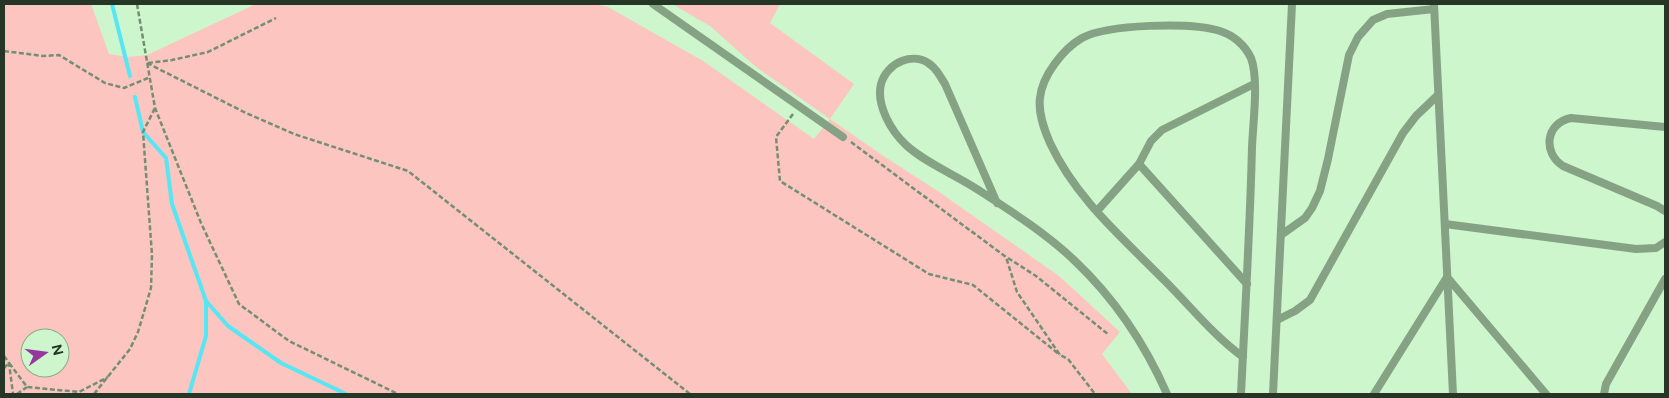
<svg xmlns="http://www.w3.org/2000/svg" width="1669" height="398" font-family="Figtree,sans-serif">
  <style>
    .green { fill: #fcc5c0; fill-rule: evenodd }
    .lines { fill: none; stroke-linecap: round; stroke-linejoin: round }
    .stream { stroke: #56e6f4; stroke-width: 4 }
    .path { stroke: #738e72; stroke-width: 2.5; stroke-dasharray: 5 2.5; stroke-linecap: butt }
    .lane { stroke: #85a384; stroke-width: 8 }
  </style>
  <rect width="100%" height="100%" fill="#cdf6cc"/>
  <path class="green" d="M4,4H91L109,54L128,57L147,55L256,4H596L608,7L703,61L814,139L830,119L756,67L710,26L672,4H780L770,23L854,84L830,119L882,155L939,192L1059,276L1120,332L1102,354L1132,394H4ZM30,338H60V368H30Z"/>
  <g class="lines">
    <g class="stream">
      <polyline points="112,4 130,76"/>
      <polyline points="135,97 143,132 166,158 172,204 206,301 228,326 281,363 346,394"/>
      <polyline points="189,394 206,336 206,302"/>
    </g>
    <g class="path">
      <polyline points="137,4 155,108 201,223 239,304 289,341 398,394"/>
      <polyline points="4,51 43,56 59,55 105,83 124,88 148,78"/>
      <polyline points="147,63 246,113 294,134 408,171 690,394"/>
      <polyline points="148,63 172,60 208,52 276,18"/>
      <polyline points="793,114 776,137 780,181 929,274 973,285 1060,355"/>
      <polyline points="851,142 1006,257 1017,292 1060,355 1068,359 1095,394"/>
      <polyline points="1008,258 1036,276 1109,335"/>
      <polyline points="4,356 9,363 13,394"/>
      <polyline points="4,368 9,363 27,387 79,392 108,377"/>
      <polyline points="17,394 27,387"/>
      <polyline points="94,394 130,349 138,332 151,288 152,255 143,132 155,108"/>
    </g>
    <g class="lane">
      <polyline points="653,4 843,137"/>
      <polyline points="1434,4 1453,394"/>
      <path d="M1665,127L1571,118C1546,123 1542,152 1563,166L1657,206L1665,211"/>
      <polyline points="1139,164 1247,284"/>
      <path d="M997,203L945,84C941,78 938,71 932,66C915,50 887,62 881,84C876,105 891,131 906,145C928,165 959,176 983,193C1014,213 1048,235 1075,261C1115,299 1145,344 1167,394"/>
      <polyline points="1097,211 1139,164 1151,141 1162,130 1254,84"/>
      <polyline points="1445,224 1636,249 1656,248 1665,242"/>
      <polyline points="1281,235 1305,218 1312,208 1320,191 1328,159 1349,55 1358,37 1373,20 1387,14 1434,9"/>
      <polyline points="1277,320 1295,311 1310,300 1403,133 1416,116 1438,95"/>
      <path d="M1241,394C1245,312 1250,229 1252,147C1253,123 1259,79 1251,58C1245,45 1233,35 1220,31C1192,22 1108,24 1082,38C1063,49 1042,76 1040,98C1038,113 1044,129 1050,143C1076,199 1124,239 1166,282C1191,307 1214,336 1243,357"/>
      <polyline points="1273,394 1292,4"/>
      <polyline points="1374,394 1447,277 1546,394"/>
      <polyline points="1604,394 1606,384 1665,279"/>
    </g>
  </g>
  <rect width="1669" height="398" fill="none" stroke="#263626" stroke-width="10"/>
  <g transform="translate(45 353) rotate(76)"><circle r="24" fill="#cdf6cc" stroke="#8aa98a"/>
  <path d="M0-4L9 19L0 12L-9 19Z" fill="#96369f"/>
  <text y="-8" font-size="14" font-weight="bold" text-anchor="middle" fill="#263626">N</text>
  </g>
</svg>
